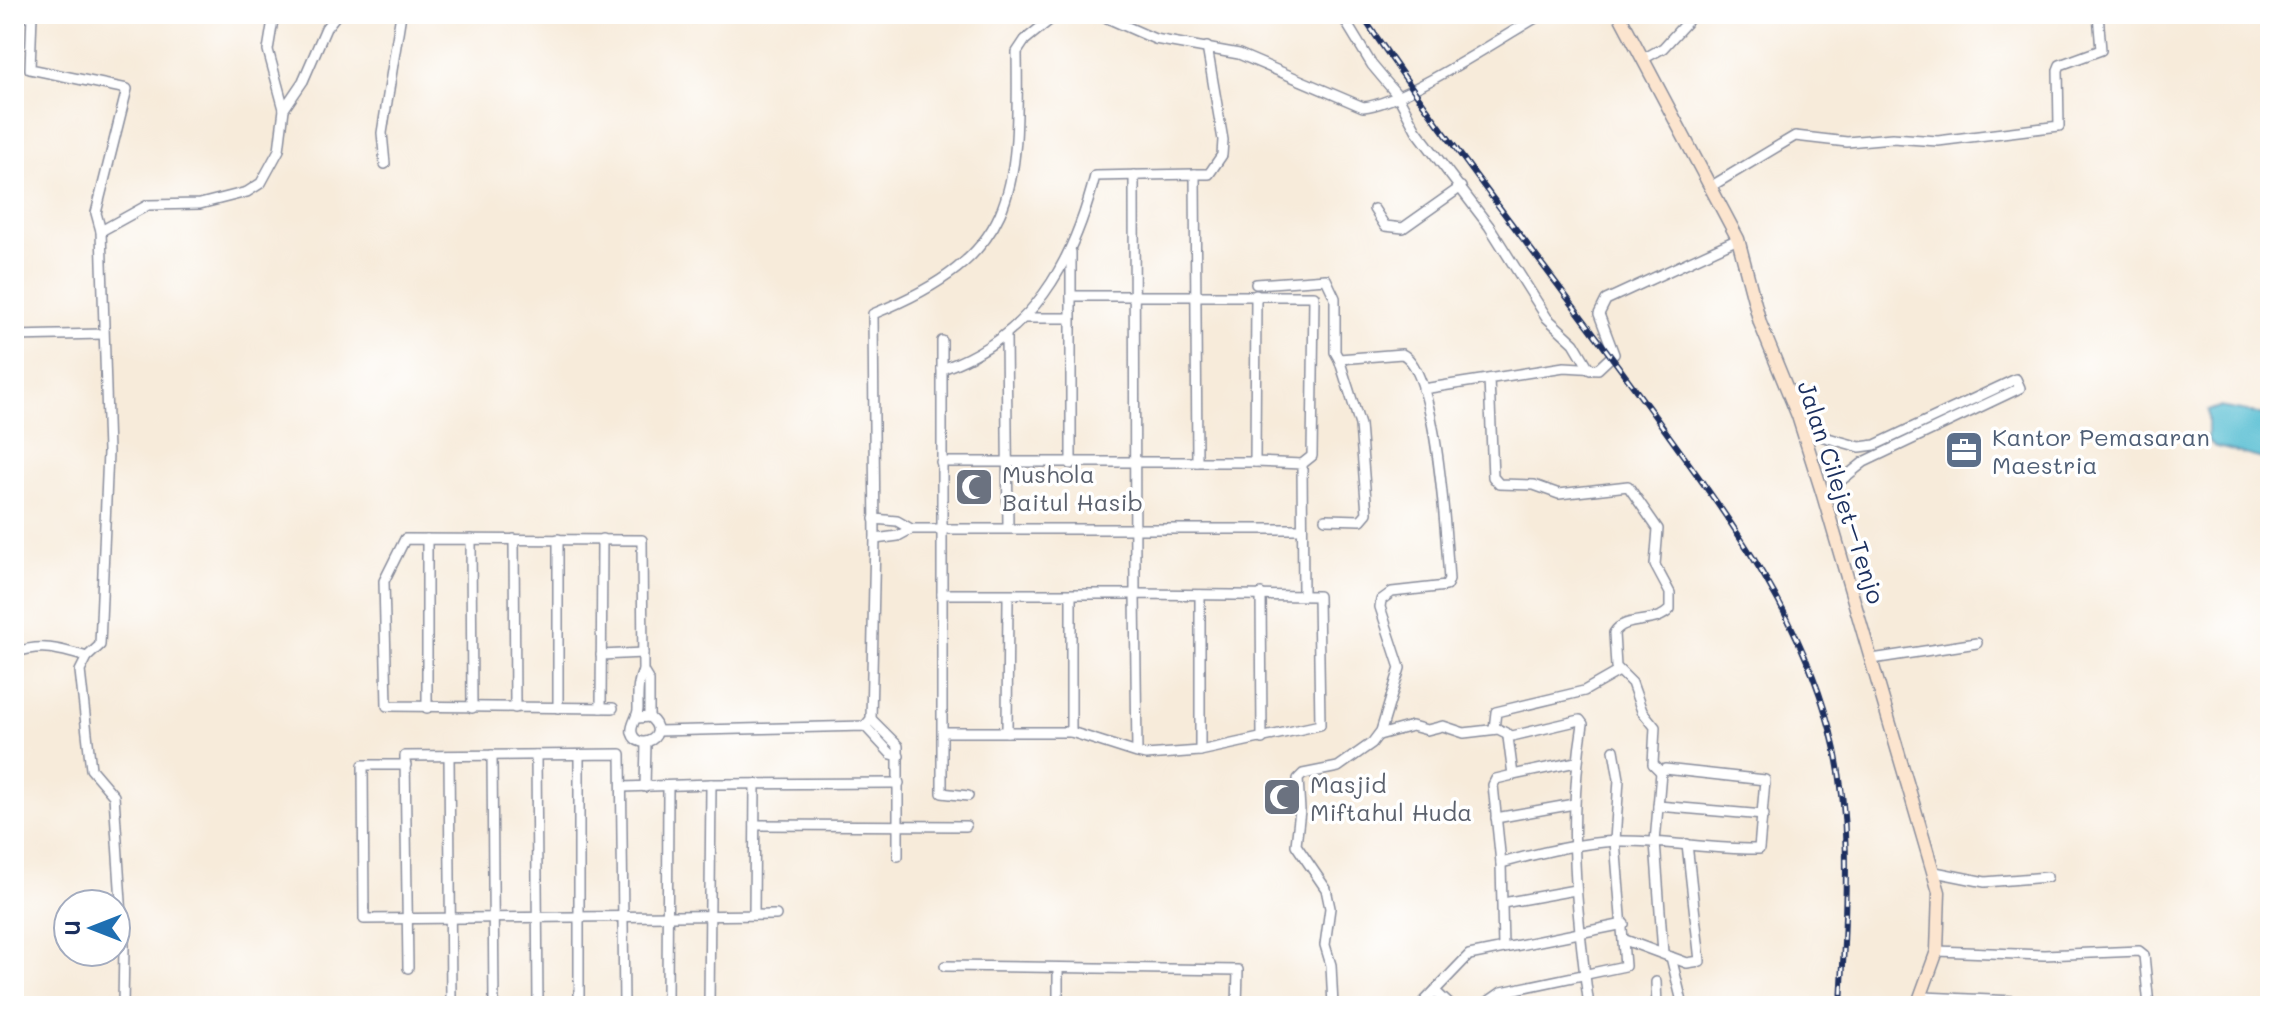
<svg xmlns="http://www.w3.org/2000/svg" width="2284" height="1020" font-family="Mali,sans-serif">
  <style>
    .water { fill: #55bdd2; stroke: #387698; stroke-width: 2 }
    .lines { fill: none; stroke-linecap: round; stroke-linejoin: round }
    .street-casing { stroke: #898d9c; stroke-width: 12 }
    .secondary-casing { stroke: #898d9c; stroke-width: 15 }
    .street { stroke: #fff; stroke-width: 9 }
    .secondary { stroke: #fce5cf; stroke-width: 12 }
    .rail-casing { stroke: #1b2f5e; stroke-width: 6 }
    .rail { stroke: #fff; stroke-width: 3; stroke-dasharray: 9; stroke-linecap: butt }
    .labels { text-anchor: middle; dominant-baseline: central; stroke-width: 7; stroke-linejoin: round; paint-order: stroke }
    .service-label { font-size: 24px; fill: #4e5e75; stroke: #fff; text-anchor: start }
    .worship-label { font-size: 24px; fill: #5b616d; stroke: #fff; text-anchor: start }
    .street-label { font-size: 24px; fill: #1b2f5e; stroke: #fff }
  </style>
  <rect width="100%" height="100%" fill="#fff"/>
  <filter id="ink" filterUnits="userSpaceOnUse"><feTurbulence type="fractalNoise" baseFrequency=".0125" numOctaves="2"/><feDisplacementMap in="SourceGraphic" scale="16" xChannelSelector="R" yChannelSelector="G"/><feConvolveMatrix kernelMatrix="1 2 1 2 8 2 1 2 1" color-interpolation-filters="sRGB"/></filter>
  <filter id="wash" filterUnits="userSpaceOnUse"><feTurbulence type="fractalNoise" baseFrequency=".006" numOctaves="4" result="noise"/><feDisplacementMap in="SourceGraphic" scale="32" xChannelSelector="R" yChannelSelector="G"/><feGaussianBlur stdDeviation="1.8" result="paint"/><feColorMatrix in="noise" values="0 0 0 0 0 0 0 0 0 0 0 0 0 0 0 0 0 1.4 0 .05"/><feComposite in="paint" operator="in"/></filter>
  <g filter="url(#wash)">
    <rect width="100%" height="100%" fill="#f7ebda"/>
    <polygon class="water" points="2219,407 2270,416 2270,461 2214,446 2208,440 2208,411"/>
  </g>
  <g filter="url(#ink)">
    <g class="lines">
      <g class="street-casing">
        <g id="street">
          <polyline points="32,14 30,69 127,89 96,213 101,231 108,452 100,645 87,657 80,671 91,769 114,796 124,947 123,1006"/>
          <polyline points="274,14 268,50 284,109"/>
          <path d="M1098,14L1155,39L1239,54L1363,107C1401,105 1504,36 1542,14"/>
          <polyline points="1341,14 1372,65 1398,96 1416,130 1489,226 1547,318 1574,343 1590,370"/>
          <polyline points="1645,58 1663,48 1694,14"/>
          <polyline points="385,164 382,133 401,14"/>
          <polyline points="1195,174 1209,174 1222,155 1223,140 1207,47"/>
          <polyline points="1710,187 1795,136 1847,142 1892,138 1938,141 2059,126 2058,70 2060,65 2101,50 2098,14"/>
          <polyline points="1374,209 1385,226 1403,228 1461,187"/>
          <polyline points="101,231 148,205 200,204 247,192 261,183 279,150 284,109 303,81 326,28 337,14"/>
          <polyline points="1071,252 1071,464"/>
          <path d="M1256,284L1326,279L1335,298V352L1339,359L1402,354C1438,370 1446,540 1449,580L1446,586L1392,592L1381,600L1380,607L1400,668L1381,731L1372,743L1338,767L1303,774L1298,779L1300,810L1296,845L1326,889L1330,908L1325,945L1331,965L1333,1006"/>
          <polyline points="1071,296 1314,296 1312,456 1302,464"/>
          <polyline points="1026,318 1070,318"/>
          <polyline points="14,336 103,334"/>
          <polyline points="1006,336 1008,527"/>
          <polyline points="942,341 942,793 968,796"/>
          <path d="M1489,379L1493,477L1499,484L1534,485L1559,494L1628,486L1658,529L1655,565L1670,593V609C1656,626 1624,615 1614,633L1616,667L1632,683L1642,711L1655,727L1653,764L1661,772"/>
          <polyline points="1423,389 1564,367 1598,369 1614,354 1599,314 1606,300 1738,239"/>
          <polyline points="1803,431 1860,447 1875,445 2016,379 2020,388 1864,462 1823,495"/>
          <path d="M941,462H1197L1195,174L1095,176C1073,264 1032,337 942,369"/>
          <polyline points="1197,462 1255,462 1256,295"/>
          <polyline points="1255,462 1302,464 1303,594"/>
          <polyline points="874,519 897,521 911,529 1302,529"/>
          <polyline points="1325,519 1361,520 1367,513 1360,425 1339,359"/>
          <polyline points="427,539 427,708"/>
          <polyline points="471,539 472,708"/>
          <polyline points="514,539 515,708"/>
          <polyline points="558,539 558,708"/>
          <polyline points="875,539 898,536 911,529"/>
          <polyline points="942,594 1135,594 1134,175"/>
          <polyline points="1261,594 1262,739"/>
          <polyline points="1071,595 1071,732"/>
          <polyline points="1200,595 1200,751"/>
          <path d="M14,653C41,643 60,649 87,657"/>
          <polyline points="601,655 643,653"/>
          <polyline points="1872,659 1977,643"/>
          <polyline points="643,671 649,681 649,717"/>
          <polyline points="601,708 602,539"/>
          <path d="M613,708L387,706L384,581L405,539L642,540L643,671C637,683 638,695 638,709C638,717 630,725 632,733C638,753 673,736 649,717L638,718"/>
          <polyline points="871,719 898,746 898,856"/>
          <path d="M865,726L871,719L875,539L873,314C1017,256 1019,194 1017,52L1025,40L1057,14"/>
          <polyline points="1494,729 1496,712 1584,691 1619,671"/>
          <polyline points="658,731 865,726 891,754 899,756"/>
          <polyline points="943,732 1071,732 1137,753 1146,755 1200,751 1320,725 1318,596 1135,594 1137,753"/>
          <polyline points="1007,732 1008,595"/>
          <polyline points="1379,735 1412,726 1427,730 1443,726 1464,733 1498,729 1510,735"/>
          <polyline points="492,755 494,1006"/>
          <polyline points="536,755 538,1006"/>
          <polyline points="449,756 451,999"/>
          <polyline points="406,765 363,765 364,919 776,915"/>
          <polyline points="1513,775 1576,762"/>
          <polyline points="711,784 899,783"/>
          <polyline points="623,787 711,784 709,1006"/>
          <polyline points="645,787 646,743"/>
          <polyline points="1658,806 1764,815"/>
          <polyline points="1496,818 1574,804"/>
          <polyline points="755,825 966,826"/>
          <path d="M1501,863C1540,853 1577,843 1617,841C1665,840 1712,850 1759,849L1765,780L1665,769L1661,772L1655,842L1663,953"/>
          <polyline points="1935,872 1985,882 2047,877"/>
          <polyline points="1503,903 1575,890"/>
          <polyline points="754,915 755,784"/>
          <polyline points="1625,940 1687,963 1700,961 1687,844"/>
          <path d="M1503,948L1501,863L1493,785L1496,779L1513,775L1508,737L1580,720L1583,724C1567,820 1576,911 1589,1006"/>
          <polyline points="1937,951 2044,955 2139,951 2144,955 2149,1006"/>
          <polyline points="1671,957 1683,1006"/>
          <polyline points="945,966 1238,970 1237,1006"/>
          <polyline points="408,968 405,756 621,754 624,1006"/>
          <polyline points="1058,968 1058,1006"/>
          <polyline points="1656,982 1657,1006"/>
          <polyline points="1435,991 1451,1006"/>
          <polyline points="1923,997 2127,1006"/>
          <polyline points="579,1006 579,755"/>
          <polyline points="667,1006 668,786"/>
          <polyline points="1420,1006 1469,955 1624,924"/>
          <polyline points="1482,1006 1502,992 1625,966 1615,841 1619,779 1614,750"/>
          <polyline points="2268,1006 2270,1005"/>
        </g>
      </g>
      <g class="secondary-casing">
        <polyline id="secondary" points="1619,14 1738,239 1760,323 1798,416 1823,495 1939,892 1937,951 1917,1006"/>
      </g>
      <use href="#street" class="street"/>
      <use href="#secondary" class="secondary"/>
      <g class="rail-casing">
        <path id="rail" d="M1361,14C1453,151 1557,281 1654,415C1726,515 1798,608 1830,729C1854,819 1845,914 1841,1006"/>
      </g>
      <use href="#rail" class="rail"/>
    </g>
  </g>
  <defs>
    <g id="office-square" transform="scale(2)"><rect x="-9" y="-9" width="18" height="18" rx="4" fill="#5c6f8a" stroke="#fff"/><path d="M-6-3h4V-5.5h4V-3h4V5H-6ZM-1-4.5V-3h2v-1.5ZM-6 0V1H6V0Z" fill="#fff"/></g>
    <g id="mosque-square" transform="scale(2)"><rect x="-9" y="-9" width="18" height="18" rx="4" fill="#6b7280" stroke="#fff"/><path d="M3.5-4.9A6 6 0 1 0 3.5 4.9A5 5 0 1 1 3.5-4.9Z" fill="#fff"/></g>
  </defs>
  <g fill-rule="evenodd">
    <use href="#office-square" x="1964" y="450"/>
    <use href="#mosque-square" x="974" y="487"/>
    <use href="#mosque-square" x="1282" y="797"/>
  </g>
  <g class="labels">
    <g class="service-label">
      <text x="1992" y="436">Kantor Pemasaran<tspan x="1992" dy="28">Maestria</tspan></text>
    </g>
    <g class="worship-label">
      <text x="1002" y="473">Mushola<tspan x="1002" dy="28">Baitul Hasib</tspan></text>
      <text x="1310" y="783">Masjid<tspan x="1310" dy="28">Miftahul Huda</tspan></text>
    </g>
    <g class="street-label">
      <text transform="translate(1842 492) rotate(72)">Jalan Cilejet–Tenjo</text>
    </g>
  </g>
  <rect width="2284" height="1020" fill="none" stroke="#fff" stroke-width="48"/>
  <g transform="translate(92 928) rotate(270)"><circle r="38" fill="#ffffff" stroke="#a4acbf" stroke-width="2"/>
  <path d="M0-6L14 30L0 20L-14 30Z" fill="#1f6fb2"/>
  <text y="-12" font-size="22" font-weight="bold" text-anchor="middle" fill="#1b2f5e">U</text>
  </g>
</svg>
